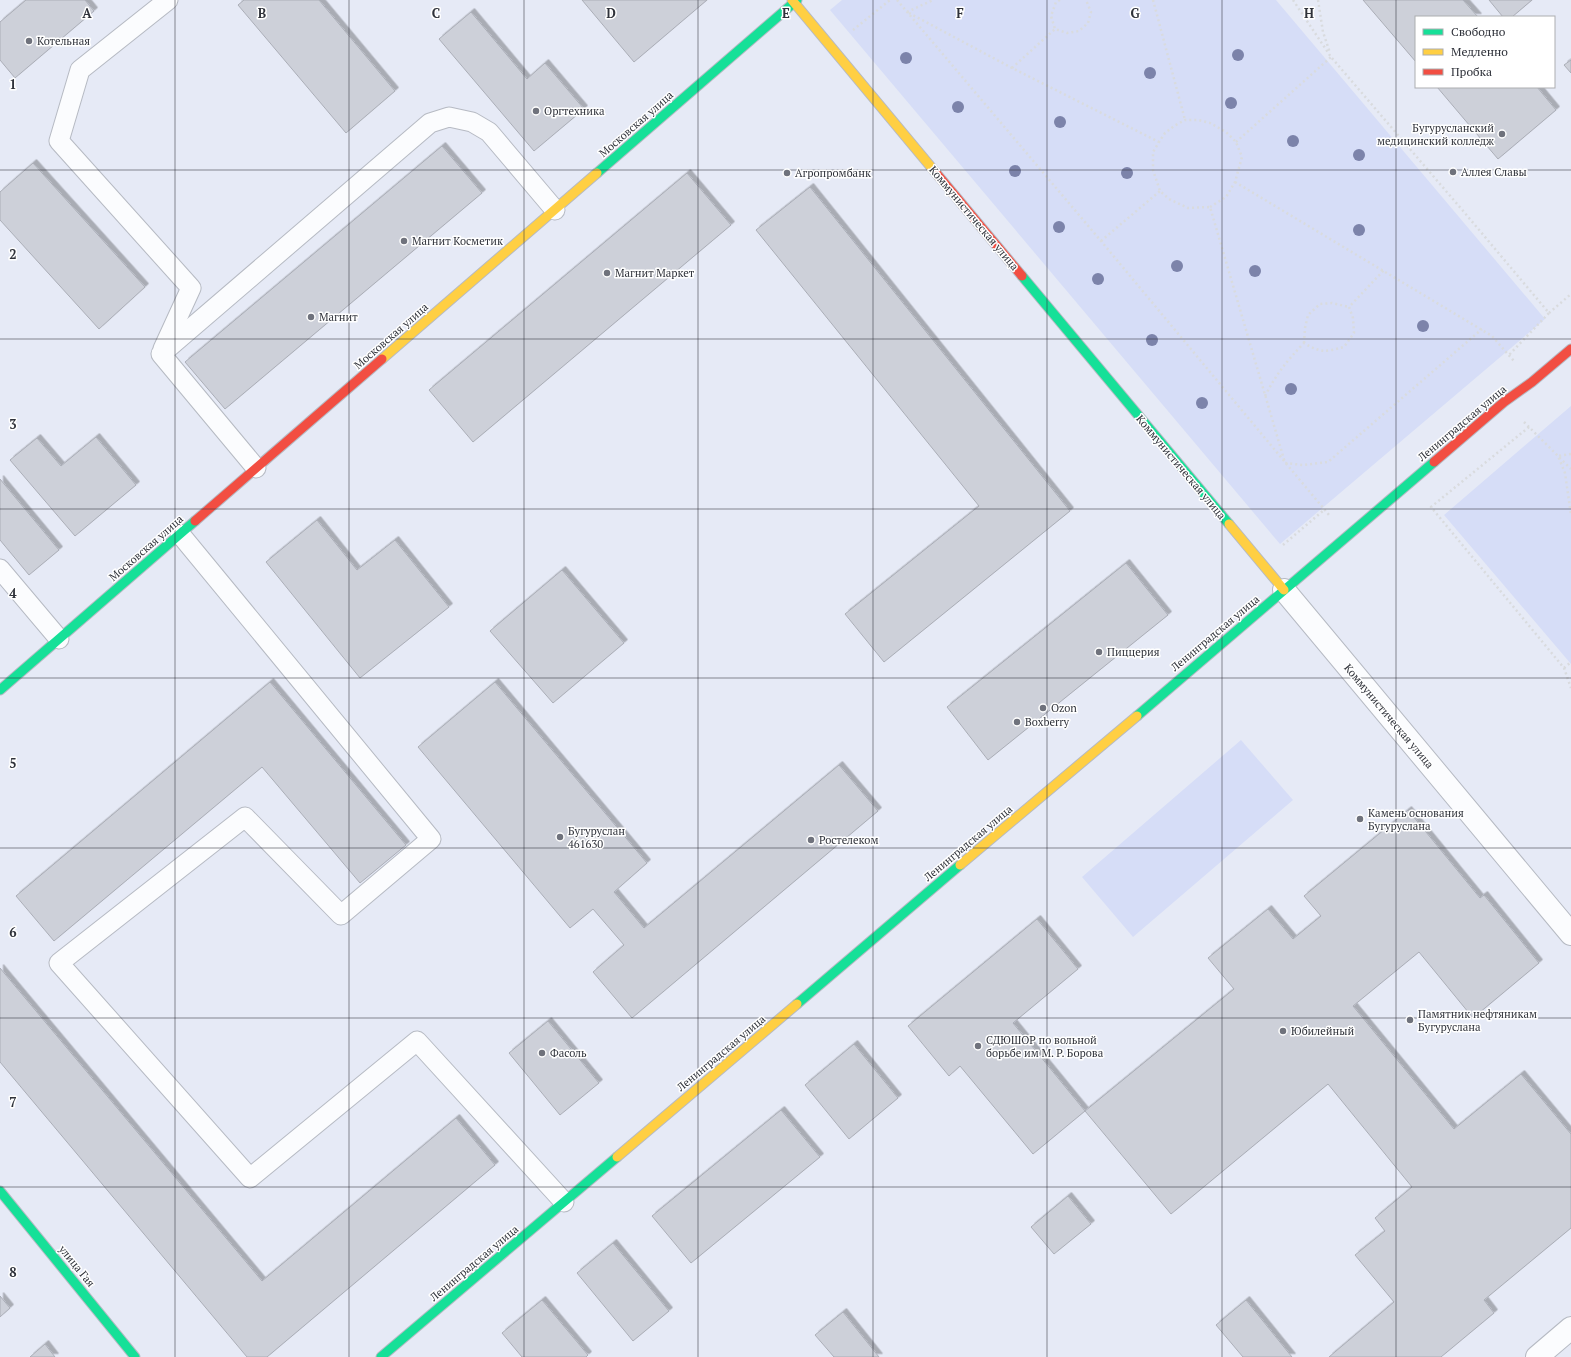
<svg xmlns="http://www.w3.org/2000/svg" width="1571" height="1357" font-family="'PT Serif',serif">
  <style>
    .green { fill: #d6ddf7 }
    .building { fill: #cdd0d9; stroke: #abaeb7; filter: url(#shadow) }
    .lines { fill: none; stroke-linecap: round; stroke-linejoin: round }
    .lane-casing { stroke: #b6bac3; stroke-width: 21 }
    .street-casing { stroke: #b6bac3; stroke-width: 24 }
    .fast-casing { stroke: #b6bac3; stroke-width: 11 }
    .slow-casing { stroke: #b6bac3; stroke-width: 11 }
    .jam-casing { stroke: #b6bac3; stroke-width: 11 }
    .path { stroke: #d9dbde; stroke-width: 2.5; stroke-dasharray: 2 3; stroke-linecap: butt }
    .lane { stroke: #fbfcfe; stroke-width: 19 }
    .street { stroke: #fbfcfe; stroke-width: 22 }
    .fast { stroke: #16e098; stroke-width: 9 }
    .slow { stroke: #ffcf43; stroke-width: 9 }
    .jam { stroke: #f24e42; stroke-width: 9 }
    .tree { fill: #7c83aa }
    .grid { fill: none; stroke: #2f323a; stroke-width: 1; stroke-opacity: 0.55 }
    .poi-dot { fill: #6f727c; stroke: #fff; stroke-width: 1.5 }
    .labels { text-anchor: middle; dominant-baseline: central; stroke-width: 3; stroke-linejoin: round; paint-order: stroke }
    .poi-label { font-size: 11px; fill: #2f323a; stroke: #fff; text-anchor: start }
    .street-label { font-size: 11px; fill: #2f323a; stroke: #fff }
    .grid-label { font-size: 13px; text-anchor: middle; font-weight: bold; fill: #2f323a; stroke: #fff; stroke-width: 3; stroke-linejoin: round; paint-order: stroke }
  </style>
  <defs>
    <filter id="shadow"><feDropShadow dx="3.5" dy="-3.5" stdDeviation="0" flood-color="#0004"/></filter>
  </defs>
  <rect width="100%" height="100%" fill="#e6eaf6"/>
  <g class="green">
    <polygon points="842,0 1276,0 1545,319 1280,544 830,10"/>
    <polygon points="1571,406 1571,664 1444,515"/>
    <polygon points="1241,740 1293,800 1133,937 1082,877"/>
  </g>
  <g class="building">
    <polygon points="26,0 85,0 94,11 15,78 0,60 0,22"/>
    <polygon points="244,0 319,0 395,91 346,133 238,5"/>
    <polygon points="582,0 707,0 634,62"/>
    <polygon points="1363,0 1463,0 1478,17 1416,17 1416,62"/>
    <polygon points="1489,0 1532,0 1512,17 1503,17"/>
    <polygon points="471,12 527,79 545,63 584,109 534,151 439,39"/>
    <polygon points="1571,60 1571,73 1564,65"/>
    <polygon points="1437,87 1537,87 1556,110 1498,159"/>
    <polygon points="442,146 482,193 225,409 185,362"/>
    <polygon points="33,163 145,287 99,329 0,220 0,192"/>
    <polygon points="687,173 731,225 473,442 429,390"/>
    <polygon points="810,187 1070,511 884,662 845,614 979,506 756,230"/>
    <polygon points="96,437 136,485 75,536 10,460 37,438 61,466"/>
    <polygon points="0,479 59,550 29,575 0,540"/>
    <polygon points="317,520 357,570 395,540 449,607 360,678 266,562"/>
    <polygon points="1126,563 1168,615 988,760 947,707"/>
    <polygon points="562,570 624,643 553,703 490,631"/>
    <polygon points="270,682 406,845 360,883 262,767 54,941 16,896"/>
    <polygon points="495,682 647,863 614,892 644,928 839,765 878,811 632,1018 593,972 624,945 593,909 570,928 418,747"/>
    <polygon points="1408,810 1480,898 1484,895 1539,963 1473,1018 1419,952 1353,1006 1454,1129 1521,1074 1571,1134 1571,1228 1484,1300 1494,1313 1441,1357 1329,1357 1394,1302 1355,1255 1385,1231 1375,1218 1412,1187 1328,1084 1171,1214 1085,1111 1234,989 1208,958 1268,909 1293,939 1321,916 1304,896"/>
    <polygon points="1037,919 1078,969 1013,1023 1085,1111 1033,1154 960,1066 949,1076 908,1026"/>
    <polygon points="0,968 262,1281 456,1118 495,1165 267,1357 247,1357 0,1062"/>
    <polygon points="548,1021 599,1083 560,1115 509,1053"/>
    <polygon points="854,1044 898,1098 849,1139 805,1085"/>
    <polygon points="781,1110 820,1157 691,1263 652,1216"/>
    <polygon points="1068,1196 1091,1224 1054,1254 1031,1227"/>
    <polygon points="613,1243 669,1311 633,1341 577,1273"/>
    <polygon points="0,1296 10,1308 0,1317"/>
    <polygon points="542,1300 588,1355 586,1357 522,1357 502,1333"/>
    <polygon points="1246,1300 1292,1357 1243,1357 1216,1325"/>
    <polygon points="843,1312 879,1357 834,1357 815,1335"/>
    <polygon points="45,1344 55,1357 30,1357"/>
  </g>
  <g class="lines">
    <g class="lane-casing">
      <g id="lane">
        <polyline points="163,349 191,288 59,141 80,70 168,0"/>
        <polyline points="256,468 161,354 430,123 449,117 472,122 489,132 555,210"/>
        <polyline points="180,534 431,839 341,915 245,817 59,963 250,1178 417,1041 564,1202"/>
        <polyline points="0,569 59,639"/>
      </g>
    </g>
    <g class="street-casing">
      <g id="street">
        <polyline points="1284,590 1571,934"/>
        <polyline points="1537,1357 1571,1328"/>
      </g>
    </g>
    <g class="fast-casing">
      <g id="fast">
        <polyline points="597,173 797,0"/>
        <polyline points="1022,276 1229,524"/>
        <polyline points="0,690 195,521"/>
        <polyline points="1137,716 1434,462"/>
        <polyline points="797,1004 960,865"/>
        <polyline points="0,1191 135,1357"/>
        <polyline points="381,1357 617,1157"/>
      </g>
    </g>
    <g class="slow-casing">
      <g id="slow">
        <polyline points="792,0 936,173"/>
        <polyline points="382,359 597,173"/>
        <polyline points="1229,524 1284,590"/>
        <polyline points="960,865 1137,716"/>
        <polyline points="617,1157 797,1004"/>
      </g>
    </g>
    <g class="jam-casing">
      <g id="jam">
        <polyline points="936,173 1022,276"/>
        <polyline points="1434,462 1504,402 1532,382 1571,349"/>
        <polyline points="195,521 382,359"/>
      </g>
    </g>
    <g class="path">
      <polyline points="897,0 1101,241 1329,515"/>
      <polyline points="1060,0 1056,2 1051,16 1055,29 1067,33 1079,31 1088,23 1091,12 1086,0"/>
      <polyline points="1153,0 1185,120"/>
      <polyline points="1293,0 1331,57 1464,212 1549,313 1509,355"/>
      <polyline points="1318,0 1323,32 1330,53"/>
      <polyline points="907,12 933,0"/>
      <polyline points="909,13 1012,68 1159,142"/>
      <polyline points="853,30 890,0"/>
      <polyline points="1012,68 1055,29"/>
      <polyline points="1236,142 1331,57"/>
      <polyline points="1235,182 1492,336 1514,361"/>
      <polyline points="1210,207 1226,197 1235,182 1242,157 1236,142 1226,132 1210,123 1198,120 1185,120 1174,126 1165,133 1159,142 1153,152 1153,170 1160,191 1169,199 1188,208 1210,207 1285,463 1303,465 1328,462 1482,329"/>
      <polyline points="1101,241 1160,191"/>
      <polyline points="1549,313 1571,294"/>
      <polyline points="1304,343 1305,328 1308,315 1320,304 1332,303 1349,307"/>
      <path d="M1265,396C1277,373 1286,362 1304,343C1321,353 1325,352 1344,347L1354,333L1353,318L1349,307L1384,270"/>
      <polyline points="1524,422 1571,469"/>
      <polyline points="1529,427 1431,507 1564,668 1571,688"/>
      <polyline points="1571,454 1558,456 1565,473 1571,515"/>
      <polyline points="1283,545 1324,510"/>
      <polyline points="1564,668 1571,662"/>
    </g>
    <use href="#lane" class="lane"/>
    <use href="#street" class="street"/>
    <use href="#fast" class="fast"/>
    <use href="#slow" class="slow"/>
    <use href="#jam" class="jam"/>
  </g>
  <g class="tree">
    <circle cx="1238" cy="55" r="6"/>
    <circle cx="906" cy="58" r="6"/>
    <circle cx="1150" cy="73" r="6"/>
    <circle cx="1231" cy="103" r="6"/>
    <circle cx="958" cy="107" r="6"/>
    <circle cx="1060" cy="122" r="6"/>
    <circle cx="1293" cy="141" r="6"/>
    <circle cx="1359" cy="155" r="6"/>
    <circle cx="1015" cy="171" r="6"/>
    <circle cx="1127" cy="173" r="6"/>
    <circle cx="1059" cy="227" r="6"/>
    <circle cx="1359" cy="230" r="6"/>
    <circle cx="1177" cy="266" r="6"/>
    <circle cx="1255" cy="271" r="6"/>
    <circle cx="1098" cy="279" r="6"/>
    <circle cx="1423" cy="326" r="6"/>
    <circle cx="1152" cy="340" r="6"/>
    <circle cx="1291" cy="389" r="6"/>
    <circle cx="1202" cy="403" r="6"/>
  </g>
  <path class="grid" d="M175,0V1357M349,0V1357M524,0V1357M698,0V1357M873,0V1357M1047,0V1357M1222,0V1357M1396,0V1357M0,170H1571M0,339H1571M0,509H1571M0,678H1571M0,848H1571M0,1018H1571M0,1187H1571"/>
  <g class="poi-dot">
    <circle cx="29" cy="41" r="4"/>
    <circle cx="536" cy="111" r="4"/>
    <circle cx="1502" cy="134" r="4"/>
    <circle cx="1453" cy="172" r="4"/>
    <circle cx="787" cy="173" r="4"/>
    <circle cx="404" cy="241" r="4"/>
    <circle cx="607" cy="273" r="4"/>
    <circle cx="311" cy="317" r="4"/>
    <circle cx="1099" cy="652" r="4"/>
    <circle cx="1043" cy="708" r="4"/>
    <circle cx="1017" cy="722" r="4"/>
    <circle cx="1360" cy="819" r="4"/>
    <circle cx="560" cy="837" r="4"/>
    <circle cx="811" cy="840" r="4"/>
    <circle cx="1410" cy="1020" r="4"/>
    <circle cx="1283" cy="1031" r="4"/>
    <circle cx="978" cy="1046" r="4"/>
    <circle cx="542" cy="1053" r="4"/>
  </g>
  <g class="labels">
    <g class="poi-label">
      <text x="37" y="41">Котельная</text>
      <text x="544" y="111">Оргтехника</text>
      <text x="1494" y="128" text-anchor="end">Бугурусланский<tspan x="1494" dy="13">медицинский колледж</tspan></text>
      <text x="1461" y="172">Аллея Славы</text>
      <text x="795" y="173">Агропромбанк</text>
      <text x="412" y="241">Магнит Косметик</text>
      <text x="615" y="273">Магнит Маркет</text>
      <text x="319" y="317">Магнит</text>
      <text x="1107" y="652">Пиццерия</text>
      <text x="1051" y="708">Ozon</text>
      <text x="1025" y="722">Boxberry</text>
      <text x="1368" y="813">Камень основания<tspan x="1368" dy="13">Бугуруслана</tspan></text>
      <text x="568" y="831">Бугуруслан<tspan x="568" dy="13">461630</tspan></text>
      <text x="819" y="840">Ростелеком</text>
      <text x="1418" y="1014">Памятник нефтяникам<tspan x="1418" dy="13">Бугуруслана</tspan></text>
      <text x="1291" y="1031">Юбилейный</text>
      <text x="986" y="1040">СДЮШОР по вольной<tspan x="986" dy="13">борьбе им М. Р. Борова</tspan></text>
      <text x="550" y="1053">Фасоль</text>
    </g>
    <g class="street-label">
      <text transform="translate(636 124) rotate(-41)">Московская улица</text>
      <text transform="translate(974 218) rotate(50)">Коммунистическая улица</text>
      <text transform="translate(391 336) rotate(-41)">Московская улица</text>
      <text transform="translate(1462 423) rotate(-40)">Ленинградская улица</text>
      <text transform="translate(1181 467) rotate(50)">Коммунистическая улица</text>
      <text transform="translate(146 548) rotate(-41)">Московская улица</text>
      <text transform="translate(1215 633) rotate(-40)">Ленинградская улица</text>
      <text transform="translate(1389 716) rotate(50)">Коммунистическая улица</text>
      <text transform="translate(968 843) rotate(-40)">Ленинградская улица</text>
      <text transform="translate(721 1053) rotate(-40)">Ленинградская улица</text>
      <text transform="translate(474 1263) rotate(-40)">Ленинградская улица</text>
      <text transform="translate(77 1266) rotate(51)">улица Гая</text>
    </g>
  </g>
  <g class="grid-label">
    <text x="87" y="18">A</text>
    <text x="262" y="18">B</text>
    <text x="436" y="18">C</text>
    <text x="611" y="18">D</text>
    <text x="786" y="18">E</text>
    <text x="960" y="18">F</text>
    <text x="1135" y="18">G</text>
    <text x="1309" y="18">H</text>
    <text x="13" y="89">1</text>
    <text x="13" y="259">2</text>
    <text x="13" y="429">3</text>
    <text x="13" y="598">4</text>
    <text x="13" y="768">5</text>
    <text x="13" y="937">6</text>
    <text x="13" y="1107">7</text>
    <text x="13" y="1277">8</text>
  </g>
  <rect x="1415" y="16" width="140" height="72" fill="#ffffff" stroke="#acadb0"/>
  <rect x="1423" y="29" width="20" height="6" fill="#16e098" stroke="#acadb0"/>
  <text x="1451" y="36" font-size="12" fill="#2f323a">Свободно</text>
  <rect x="1423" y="49" width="20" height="6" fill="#ffcf43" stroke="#acadb0"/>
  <text x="1451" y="56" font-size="12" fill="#2f323a">Медленно</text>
  <rect x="1423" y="69" width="20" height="6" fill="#f24e42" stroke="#acadb0"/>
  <text x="1451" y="76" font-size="12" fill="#2f323a">Пробка</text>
</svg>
